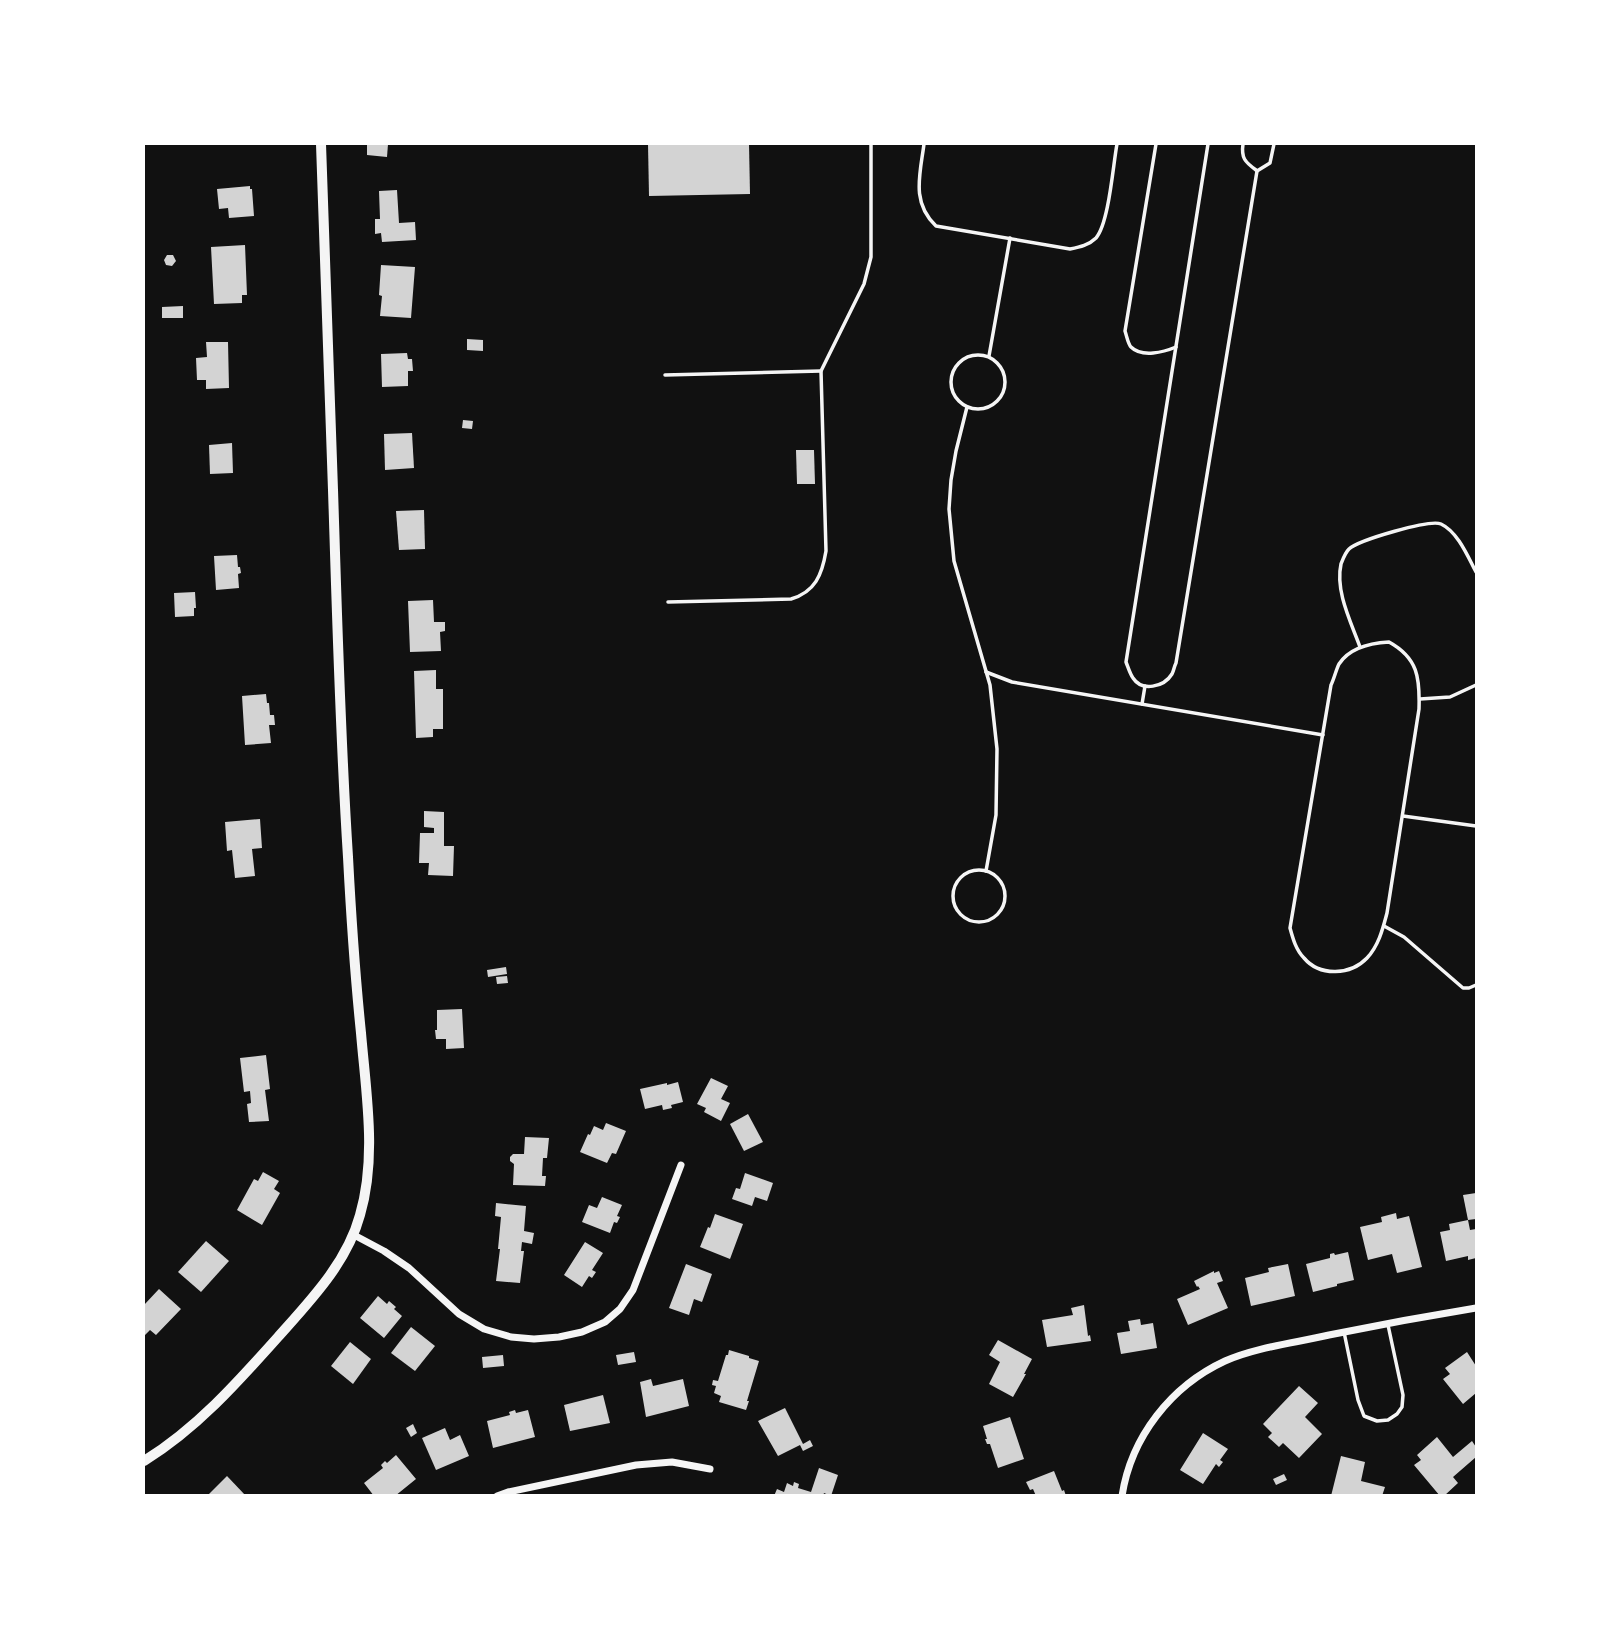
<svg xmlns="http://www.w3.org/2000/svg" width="1620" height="1639" font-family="Barlow,sans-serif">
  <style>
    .building { fill: #d3d3d3 }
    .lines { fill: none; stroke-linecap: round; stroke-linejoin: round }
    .service { stroke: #f5f5f5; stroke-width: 3.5 }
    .minor { stroke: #f5f5f5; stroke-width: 7 }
    .secondary { stroke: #f5f5f5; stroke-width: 10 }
  </style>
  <rect width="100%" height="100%" fill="#111"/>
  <g class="building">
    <polygon points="367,144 388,144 387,157 367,155"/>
    <polygon points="648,144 749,144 750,194 649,196"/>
    <polygon points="250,186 250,189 252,189 254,216 229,218 228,208 219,209 217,189"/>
    <polygon points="397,190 399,223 415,222 416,240 382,242 381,233 375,234 375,219 380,219 379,191"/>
    <polygon points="245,245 247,295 242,295 242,303 214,304 211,247"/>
    <polygon points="167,255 173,255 176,261 172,266 166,265 164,260"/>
    <polygon points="381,265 415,267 411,318 380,316 382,296 379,295"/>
    <polygon points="183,306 183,318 162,318 162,307"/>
    <polygon points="467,339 483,340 483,351 467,350"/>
    <polygon points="206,342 228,342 229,388 206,389 206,380 197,380 196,358 207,357"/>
    <polygon points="407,353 408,359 412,359 413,371 408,371 408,386 382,387 381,354"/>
    <polygon points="463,420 473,421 472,429 462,428"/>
    <polygon points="412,433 414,468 385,470 384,434"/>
    <polygon points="232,443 233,473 210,474 209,445"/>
    <polygon points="796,450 814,450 815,484 797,484"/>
    <polygon points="424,510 425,549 399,550 396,511"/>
    <polygon points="237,555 238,567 240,567 241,573 238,574 239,588 216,590 214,556"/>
    <polygon points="195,592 196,608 194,608 194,616 175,617 174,593"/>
    <polygon points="433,600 434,622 445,622 445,631 440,632 441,651 410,652 408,601"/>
    <polygon points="436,670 436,689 443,689 443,729 433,729 433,737 416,738 414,671"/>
    <polygon points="266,694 267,703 269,703 270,715 274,715 275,725 269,725 271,743 245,745 242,696"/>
    <polygon points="424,811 444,812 444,846 454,846 453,876 428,875 429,863 419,863 420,833 434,833 434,828 424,827"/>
    <polygon points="260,819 262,848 252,849 255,876 235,878 232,850 227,851 225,822"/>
    <polygon points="506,967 507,974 488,977 487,970"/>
    <polygon points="507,976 508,983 497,984 496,977"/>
    <polygon points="462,1009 464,1048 446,1049 446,1039 436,1039 435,1030 437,1030 437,1010"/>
    <polygon points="266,1055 270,1089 265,1090 269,1121 249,1122 247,1104 251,1103 250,1091 244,1092 240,1058"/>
    <polygon points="711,1078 728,1086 721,1099 730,1103 721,1121 704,1112 706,1108 697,1104"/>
    <polygon points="678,1082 683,1102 671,1105 672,1108 663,1110 662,1105 645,1109 640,1089 667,1083 667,1085"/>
    <polygon points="748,1114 763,1142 744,1151 730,1124"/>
    <polygon points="606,1123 626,1131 616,1154 612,1153 607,1163 580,1152 588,1134 590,1135 594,1126 603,1130"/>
    <polygon points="525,1137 549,1138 547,1158 543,1158 542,1176 546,1176 545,1186 513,1185 514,1164 510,1161 510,1157 513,1154 524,1154"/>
    <polygon points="263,1172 279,1181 274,1189 280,1193 262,1225 237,1210 254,1179 258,1181"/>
    <polygon points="745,1173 773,1183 767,1201 755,1197 752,1206 732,1199 736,1188 740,1189"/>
    <polygon points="1476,1193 1476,1219 1468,1220 1463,1195"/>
    <polygon points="602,1197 622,1205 617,1216 620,1217 617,1223 614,1222 610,1233 582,1222 589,1205 597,1208"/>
    <polygon points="496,1203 526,1206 524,1231 534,1233 532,1244 522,1242 521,1251 524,1251 520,1283 496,1281 500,1249 498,1249 501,1217 495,1216"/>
    <polygon points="1396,1213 1397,1219 1409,1216 1422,1267 1397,1273 1392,1254 1368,1260 1360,1227 1382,1222 1381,1217"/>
    <polygon points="715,1214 743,1224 730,1259 700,1247 708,1227 710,1228"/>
    <polygon points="1468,1220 1470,1230 1476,1229 1476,1258 1468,1260 1468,1256 1446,1261 1440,1232 1450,1230 1449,1224"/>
    <polygon points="206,1241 229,1261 201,1292 178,1272"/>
    <polygon points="585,1242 603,1253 592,1270 596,1272 592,1278 589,1276 582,1287 564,1275"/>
    <polygon points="1348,1252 1354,1280 1337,1284 1337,1286 1313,1292 1306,1264 1330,1258 1330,1254 1334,1253 1335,1255"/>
    <polygon points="686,1264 712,1274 702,1302 694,1299 689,1315 669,1308"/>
    <polygon points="1288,1264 1295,1296 1251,1306 1245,1278 1269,1272 1268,1268"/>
    <polygon points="1214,1271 1214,1273 1219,1271 1223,1281 1217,1283 1228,1308 1188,1325 1177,1299 1200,1289 1198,1286 1197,1287 1194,1281"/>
    <polygon points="159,1289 181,1309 156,1335 150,1330 144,1336 144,1305"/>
    <polygon points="378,1296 387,1304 389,1301 396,1307 394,1309 402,1316 384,1338 360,1318"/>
    <polygon points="1084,1305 1088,1336 1090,1335 1091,1341 1047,1347 1042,1320 1073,1315 1071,1308"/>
    <polygon points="1140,1319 1141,1325 1153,1323 1157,1348 1121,1354 1117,1333 1130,1331 1128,1321"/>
    <polygon points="411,1327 435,1346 415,1371 391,1353"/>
    <polygon points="998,1340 1032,1359 1024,1374 1026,1374 1013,1397 989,1384 1000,1362 989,1355"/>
    <polygon points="350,1342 371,1359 353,1384 331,1366"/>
    <polygon points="729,1350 749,1356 749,1358 759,1361 747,1401 749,1401 746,1410 719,1402 721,1396 714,1393 716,1386 712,1385 713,1380 718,1381 726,1355 728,1355"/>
    <polygon points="634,1352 636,1362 618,1365 616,1355"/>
    <polygon points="1467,1352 1476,1366 1476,1393 1463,1404 1443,1379 1450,1374 1445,1368"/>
    <polygon points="503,1355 504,1366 483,1368 482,1357"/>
    <polygon points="651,1379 653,1386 683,1379 689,1406 646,1417 640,1382"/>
    <polygon points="1299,1386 1318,1403 1305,1417 1322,1434 1299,1458 1283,1443 1279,1447 1268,1437 1272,1433 1263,1424"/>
    <polygon points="603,1395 610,1423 570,1431 564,1405"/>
    <polygon points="785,1408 803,1444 810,1440 813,1446 803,1451 800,1445 778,1456 758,1421"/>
    <polygon points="515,1410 516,1413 528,1410 535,1437 493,1448 487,1421 510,1415 509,1412"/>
    <polygon points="1010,1417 1024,1459 998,1468 990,1444 987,1444 985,1439 987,1439 983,1426"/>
    <polygon points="413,1424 417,1433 411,1437 406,1428"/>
    <polygon points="445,1428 450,1440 460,1435 469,1456 436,1470 422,1438"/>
    <polygon points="1203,1433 1228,1449 1220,1460 1223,1462 1219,1467 1216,1464 1203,1484 1180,1470"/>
    <polygon points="1437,1437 1453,1457 1472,1441 1476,1447 1476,1457 1453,1477 1458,1483 1444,1496 1440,1496 1414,1465 1421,1460 1417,1455"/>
    <polygon points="396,1455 416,1479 395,1496 374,1496 364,1483 383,1468 381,1465 385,1461 387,1463"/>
    <polygon points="1341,1456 1365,1462 1361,1481 1385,1487 1382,1496 1331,1496"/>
    <polygon points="819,1468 838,1475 831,1496 824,1493 823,1496 774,1496 777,1489 784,1492 787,1483 793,1486 794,1482 799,1484 798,1488 811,1492"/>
    <polygon points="1054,1471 1062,1491 1064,1490 1066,1496 1036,1496 1033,1489 1030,1490 1026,1482"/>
    <polygon points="1284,1474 1287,1480 1276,1485 1273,1479"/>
    <polygon points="227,1476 246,1496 207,1496"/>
  </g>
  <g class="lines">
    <g class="service">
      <path d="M924,144C920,175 911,202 936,226L1070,249C1080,247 1089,245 1096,238C1109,223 1113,165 1117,144"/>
      <path d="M1156,144L1125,331C1127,337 1128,344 1131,347C1142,358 1164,352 1176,347"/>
      <path d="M1208,144L1126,662C1128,667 1130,674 1133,678C1142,692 1164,687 1172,674C1174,670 1174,667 1176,663L1257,171"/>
      <path d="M1243,144C1241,158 1245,162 1256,170"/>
      <polyline points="1257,171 1270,163 1274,144"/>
      <circle cx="978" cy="382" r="27"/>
      <polyline points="989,356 1010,238"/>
      <polyline points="665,375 821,371"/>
      <polyline points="967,407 956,451 951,480 949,509 954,561 990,685 997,749 996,815 986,871"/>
      <path d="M668,602L791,599C815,592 822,575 826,551L821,371L864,284L871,257V144"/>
      <path d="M1389,642C1418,658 1420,678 1419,709L1387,913C1383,928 1379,945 1367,958C1351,975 1320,977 1304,958C1296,950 1293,939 1290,928L1331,685C1334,679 1336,670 1339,664C1350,647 1371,643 1389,642Z"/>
      <path d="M1360,647C1351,622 1335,591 1341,564C1343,559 1345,553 1349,549C1359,540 1430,519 1441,524C1458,532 1468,557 1476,572"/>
      <polyline points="986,672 1012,682 1323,735"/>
      <polyline points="1420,699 1450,697 1476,685"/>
      <polyline points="1142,704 1145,686"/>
      <polyline points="1403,816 1476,826"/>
      <circle cx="979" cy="896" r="26"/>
      <polyline points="1384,926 1404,937 1463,988 1469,988 1476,985"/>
      <polyline points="1344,1332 1358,1400 1364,1416 1377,1421 1388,1420 1397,1414 1402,1407 1403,1395 1388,1325"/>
    </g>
    <g class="minor">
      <polyline points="354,1235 384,1251 409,1268 459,1314 484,1329 511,1337 534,1339 559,1337 582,1332 605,1322 620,1309 633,1290 681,1165"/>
      <polyline points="497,1496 508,1492 636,1465 672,1462 710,1469"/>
      <path d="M1122,1496C1131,1437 1171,1386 1225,1361C1257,1347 1295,1343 1329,1335C1378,1325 1427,1316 1476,1308"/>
    </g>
    <path class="secondary" d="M144,1461C196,1429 237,1383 278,1337C310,1301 347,1263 360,1215C377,1157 366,1093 361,1033C355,974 351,915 348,857C340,734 337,612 333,490C330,374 325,259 321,144"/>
  </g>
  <rect width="1620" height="1639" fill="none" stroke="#ffffff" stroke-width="290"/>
</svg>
